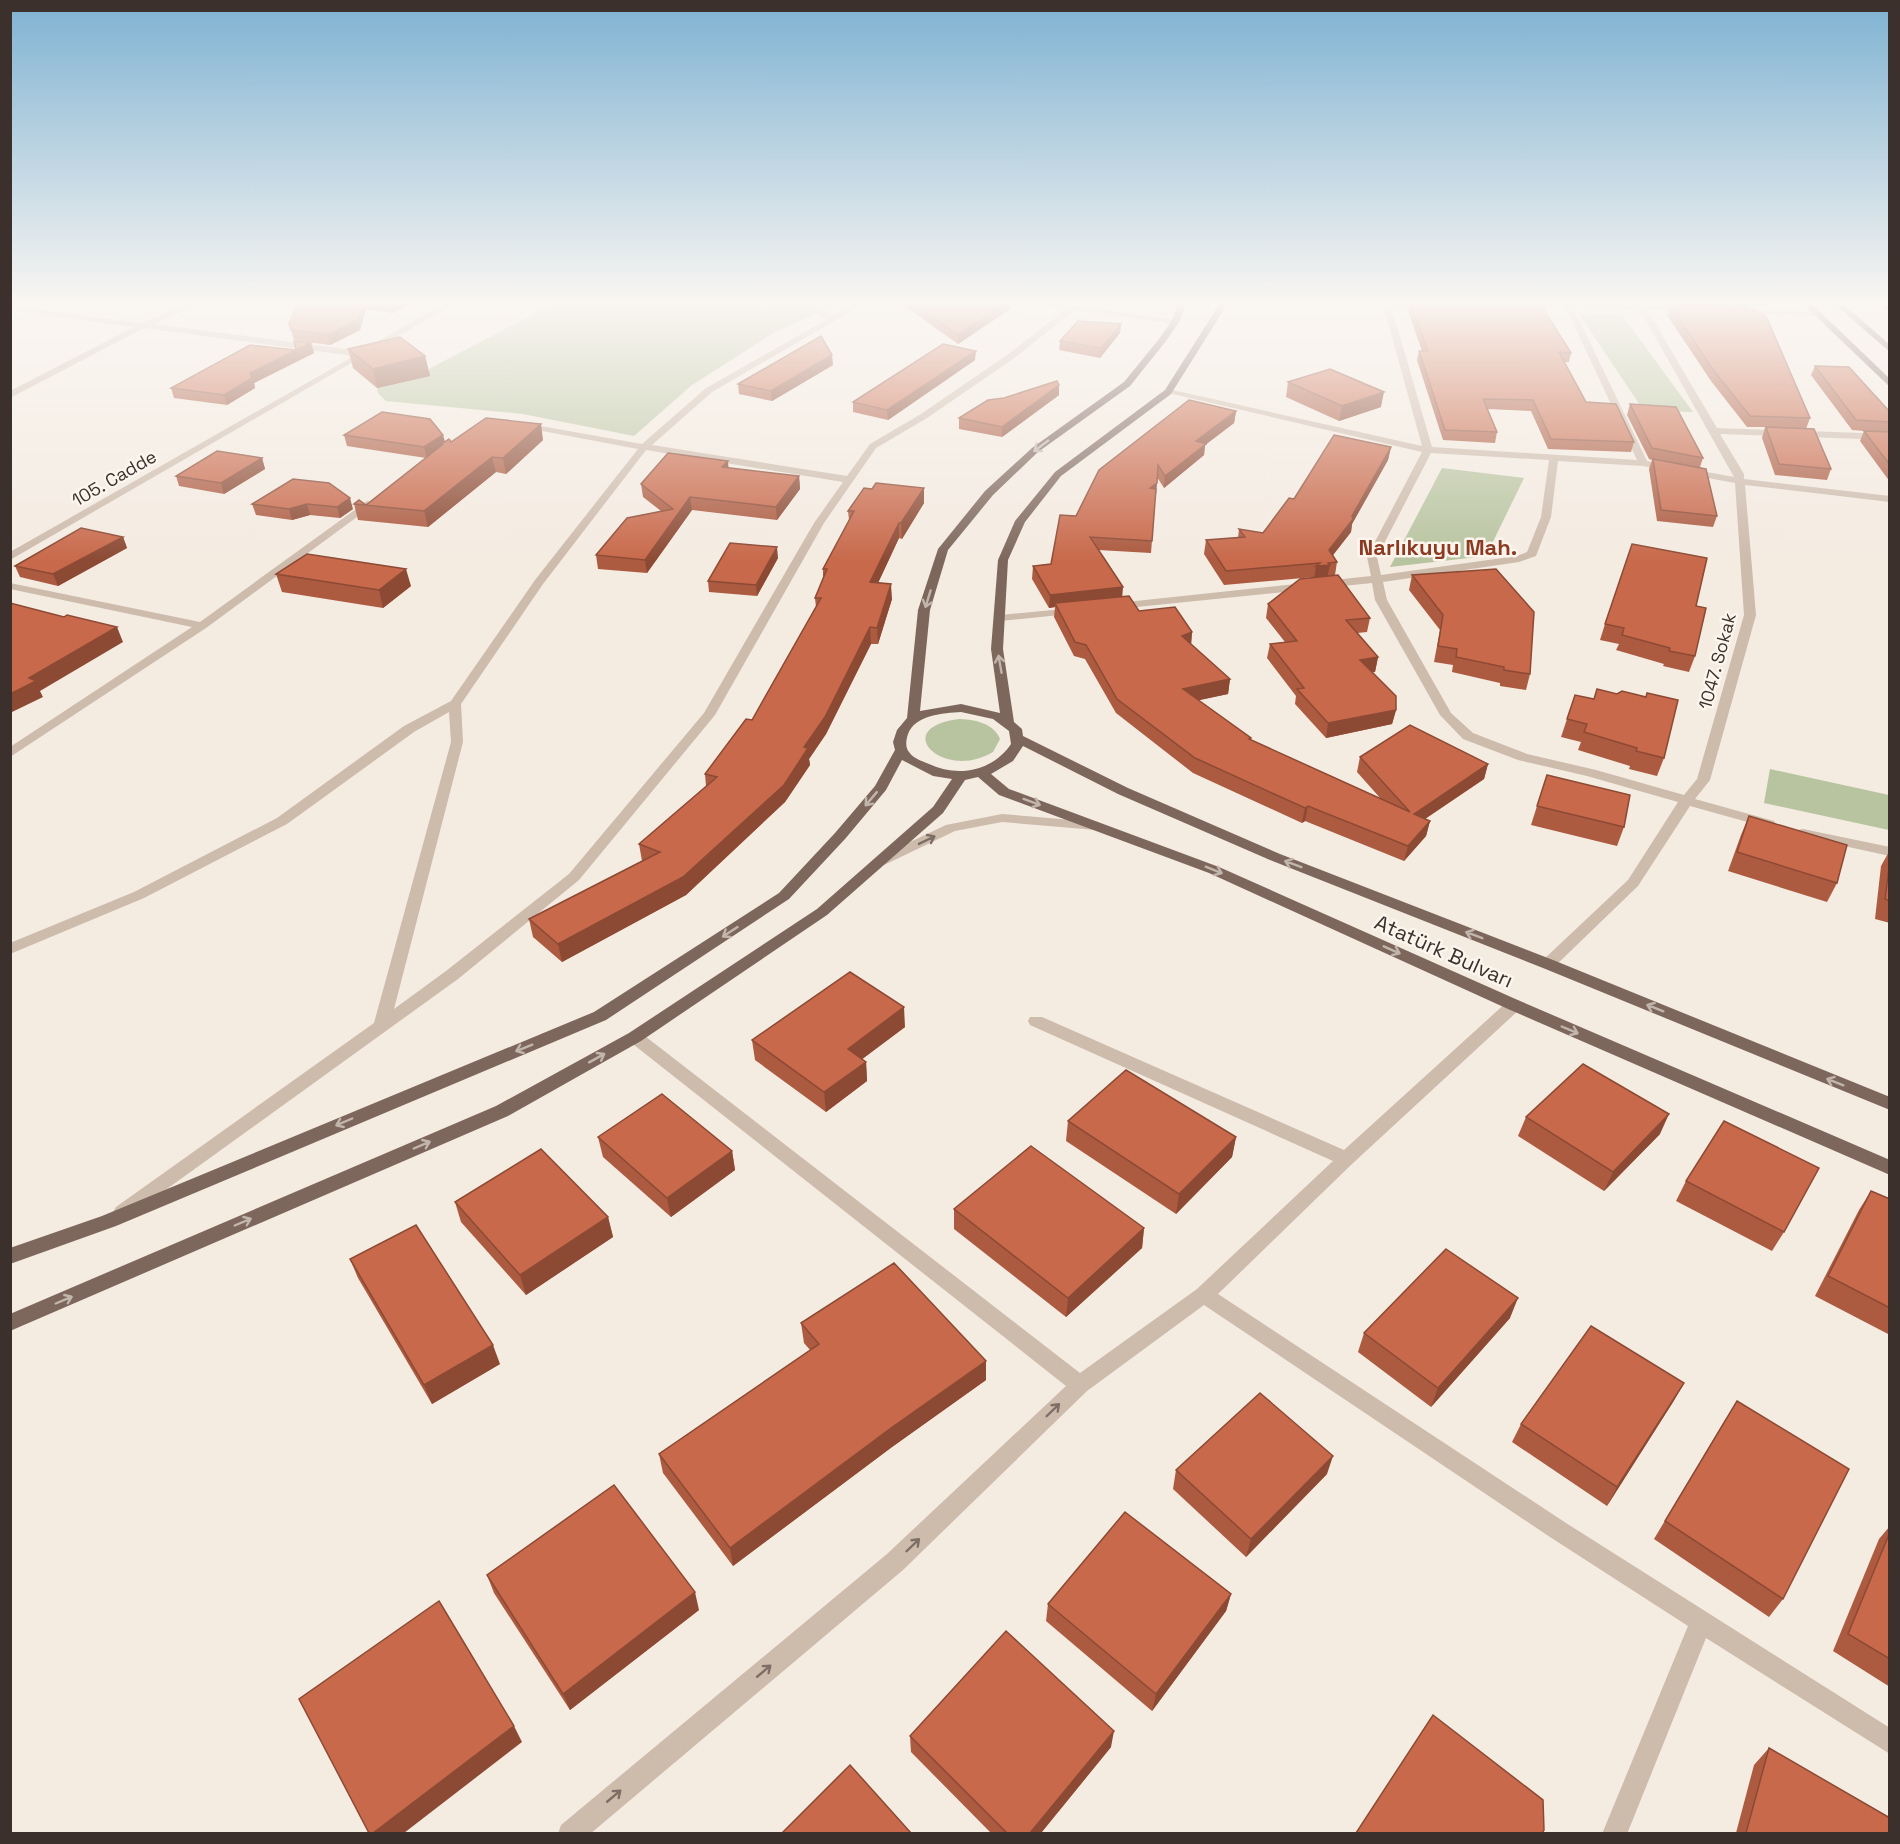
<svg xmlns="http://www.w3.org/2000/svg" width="1900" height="1844" font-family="'Space Grotesk',sans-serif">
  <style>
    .green { fill: #b8c4a0 }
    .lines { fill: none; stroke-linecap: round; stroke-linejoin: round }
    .minor { fill: #cdbbac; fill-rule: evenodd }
    .major { fill: #7d675c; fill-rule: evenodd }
    .wall { fill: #ac5a40 }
    .shaded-wall { fill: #8c4a34 }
    .building { fill: #c8694b; stroke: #8c4a34; stroke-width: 1.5 }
    .oneway { stroke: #c2b5ac }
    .oneway2 { stroke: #7d6f65 }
    .labels { text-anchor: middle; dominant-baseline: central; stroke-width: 5; stroke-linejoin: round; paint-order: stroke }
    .far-street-label { font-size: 18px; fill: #3b302b; stroke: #fbf5ee }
    .street-label { font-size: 21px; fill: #3b302b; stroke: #fbf5ee }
    .far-district-label { font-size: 22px; font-weight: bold; fill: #8c3b22; stroke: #fbf5ee }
  </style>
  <rect width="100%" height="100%" fill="#f4ebe1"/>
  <g class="green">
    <polygon points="556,302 843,302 775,332 692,385 634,436 523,414 386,401 378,393 377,388 429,369"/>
    <polygon points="1579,314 1622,315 1693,412 1644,411"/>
    <polygon points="1442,468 1524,478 1486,556 1390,567"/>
    <path d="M960,719C976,720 993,723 1000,739L993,752C943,782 888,727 960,719Z"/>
    <polygon points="1770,769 1889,795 1889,830 1764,803"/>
  </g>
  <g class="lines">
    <g class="minor">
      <polygon points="191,302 203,302 153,324 361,351 447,302 457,302 10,560 10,552 354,356 144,328 10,398 10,391 134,327 10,310 10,306 142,323"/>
      <path d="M823,302H834L822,309L832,316L857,302H867L712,392L652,445L847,476L870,444L921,414L1007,355L1066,309L1027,302H1051L1175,320L1179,322L1175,324L1075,310L1013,359L927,418L876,448L824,523L715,715L579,880L458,979L128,1217L122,1219L116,1217L113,1212L116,1207L374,1023L451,742L449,712L414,732L287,824L144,898L10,954V943L134,892L277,818L404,726L451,701L535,580L638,449L521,427L516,424L518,422L642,444L706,388L826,320L813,308ZM646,450L843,482L814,523L704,713L569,874L446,971L394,1009L463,742L461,704L543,584Z"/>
      <path d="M1517,302L1631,305L1629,302H1638L1640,305L1690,308V312H1687L1645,310L1652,318L1717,428L1890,434V440L1720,434L1744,474V479L1890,496V502L1745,485L1756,615L1710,780L1695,799L1774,821L1776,824L1769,828L1690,806L1638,886L1553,968H1543L1540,964L1543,960L1628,880L1678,802L1587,776L1518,760L1463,739L1440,715L1375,600L1372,583L1117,609L1111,606L1117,603L1371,576L1367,557L1422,452L1164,392L1168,389L1422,446L1384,308L1397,303H1430L1434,305L1430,307L1392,309L1432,447L1637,460L1565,306H1517ZM1573,307L1636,310L1645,319L1734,477L1647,461ZM1431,453L1549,460L1541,517L1527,552L1517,556L1381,575L1377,557ZM1558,461L1643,466L1735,483L1744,615L1697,779L1684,795L1596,770L1527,754L1473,733L1451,713L1387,600L1383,582L1519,562L1536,556L1551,517Z"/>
      <polygon points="1738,309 1819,312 1823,314 1819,316 1735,313 1735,309"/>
      <polygon points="367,501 376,503 206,628 10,757 10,747 192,627 10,589 10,583 200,622"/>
      <polygon points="1075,608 1079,609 1079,613 1000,621 994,618 1000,615"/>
      <polygon points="1002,814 1096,822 1103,826 1096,830 1002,822 955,831 884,865 879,866 872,862 874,859 946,825"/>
      <polygon points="1803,829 1890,847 1890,856 1798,836 1796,833 1798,830"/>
      <polygon points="1514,999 1520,1001 1522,1005 1520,1009 1352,1164 1218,1294 1566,1523 1890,1728 1890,1754 1706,1638 1627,1834 1602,1834 1688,1626 1550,1537 1204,1305 1087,1391 903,1570 590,1834 558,1834 561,1825 887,1554 1066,1386 629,1041 627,1037 629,1033 641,1033 1080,1373 1197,1289 1333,1161 1030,1025 1028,1021 1030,1017 1042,1017 1344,1150 1508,1001"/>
    </g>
    <g class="major">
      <path d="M1179,302H1187L1179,322L1166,341L1130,386L1038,452L993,495L948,550L930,610L920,711L961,704L1000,713L991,649L998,560L1015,521L1055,472L1165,390L1215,311L1218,302H1226L1223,311L1171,394L1061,476L1025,522L1008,560L1003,649L1014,722L1022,729L1023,736L1128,788L1280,854L1553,960L1890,1097V1110L1543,968L1270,860L1118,794L1023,746L1013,761L991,774L1009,789L1219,867L1520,1001L1890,1160V1175L1508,1009L1209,873L999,795L978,777L965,780L943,813L827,915L641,1041L508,1116L10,1331V1314L496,1106L629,1033L817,909L933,807L952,779L933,776L902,760L886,790L845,839L789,899L606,1020L116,1226L10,1264V1248L102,1216L594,1012L779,893L835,833L875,786L895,750L893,742L897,730L907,718L918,610L938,549L985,491L1032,448L1124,382L1159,339L1171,322ZM961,712L993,719L1009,731L1011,744C993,771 958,778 929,764C922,761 914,759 909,752C905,747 906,740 908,734C915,715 943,713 961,712Z"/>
      <polygon points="1801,302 1810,302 1890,379 1890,387"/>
      <polygon points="1832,302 1841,302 1890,345 1890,352"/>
    </g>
  </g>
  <g class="wall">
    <polygon points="288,302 415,302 393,313 366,309 360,330 330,345 294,340 289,323 298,304"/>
    <polygon points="899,302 960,302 1010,309 958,344"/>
    <polygon points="1410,302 1571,353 1569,362 1564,362 1586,402 1634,442 1631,452 1548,449 1531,411 1488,409 1497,432 1495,443 1443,440 1417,360 1419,351 1422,351 1408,311"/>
    <polygon points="1652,302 1770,302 1769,306 1660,305"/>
    <polygon points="1877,302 1890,302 1890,313"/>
    <polygon points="1670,305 1810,418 1806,429 1831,469 1827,480 1775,475 1762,438 1765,427 1747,427 1711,381 1667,315"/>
    <polygon points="1121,324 1120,333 1100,358 1059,350 1060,341"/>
    <polygon points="311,343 314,353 254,383 255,388 227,405 174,398 171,388 296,350"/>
    <polygon points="348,349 425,356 430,376 377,388 353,368"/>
    <polygon points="975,360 888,420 853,412 853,402"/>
    <polygon points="833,365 772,401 739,394 738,384"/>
    <polygon points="1815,366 1890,412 1890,482 1860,441 1864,431 1852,430 1811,375"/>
    <polygon points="1288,382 1381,407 1339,421 1286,397"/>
    <polygon points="1059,385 1059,395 1002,437 959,429 959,418 1004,398"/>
    <polygon points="1630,404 1703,458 1700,467 1717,516 1713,527 1657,521 1649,469 1652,460 1649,459 1627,415"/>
    <polygon points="1236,411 1234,423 1205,445 1204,455 1164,488 1157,477 1151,553 1098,550 1122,596 1139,611 1192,632 1191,644 1230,679 1228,694 1198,700 1251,738 1251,740 1381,799 1357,772 1360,757 1488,764 1484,779 1425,819 1430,821 1426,836 1404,861 1305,821 1302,823 1193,773 1116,713 1085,659 1074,656 1054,617 1055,607 1049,608 1032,579 1033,566 1051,564 1076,516"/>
    <polygon points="344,435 445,442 543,440 506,474 496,472 428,527 358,520 354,504 366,505 426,458 347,446"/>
    <polygon points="1391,447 1388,460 1352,524 1351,532 1333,555 1337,562 1335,575 1370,618 1367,632 1357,633 1378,657 1375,672 1372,672 1396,710 1392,724 1326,738 1295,704 1296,696 1267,658 1270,644 1285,642 1266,618 1268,604 1314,577 1224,585 1204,554 1206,540 1238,538 1239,529 1263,533 1294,499"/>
    <polygon points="262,458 265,469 224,494 179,486 176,476"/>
    <polygon points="729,468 799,476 800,489 777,520 692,510 647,573 598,569 596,555 661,511 643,497 641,484"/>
    <polygon points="293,479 353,509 340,518 310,515 292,520 256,515 252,504"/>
    <polygon points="924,488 924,503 902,539 899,538 878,583 892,599 878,644 871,644 826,734 809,759 810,765 785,802 686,895 562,962 533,937 529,919 642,861 639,844 706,786 705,774 752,720 816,607 815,598 823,578 823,569 849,520 848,511 872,489"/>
    <polygon points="123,537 127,548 58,586 20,577 15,566"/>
    <polygon points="778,558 757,596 709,592 708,581"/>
    <polygon points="276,574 411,586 383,608 282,592"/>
    <polygon points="1412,575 1530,674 1526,690 1500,686 1500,683 1452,672 1453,665 1434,662 1440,630 1409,590"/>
    <polygon points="1696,606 1695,656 1689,672 1663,666 1664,664 1616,650 1619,644 1600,640 1605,624"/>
    <polygon points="1575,695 1664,758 1657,776 1629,769 1630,766 1578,750 1581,742 1561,737"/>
    <polygon points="1537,806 1624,827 1617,846 1531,825"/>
    <polygon points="1749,816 1837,883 1827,902 1728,871 1741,835"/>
    <polygon points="1890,850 1890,923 1875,919 1881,866"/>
    <polygon points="905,1027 862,1059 866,1062 867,1081 826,1112 755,1060 752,1040"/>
    <polygon points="1526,1117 1660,1134 1604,1191 1518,1136"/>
    <polygon points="1068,1121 1236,1137 1232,1157 1176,1214 1066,1141"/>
    <polygon points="598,1137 732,1151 735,1170 671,1217 603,1157"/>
    <polygon points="1686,1181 1784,1232 1772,1251 1676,1201"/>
    <polygon points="1871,1191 1890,1199 1890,1335 1815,1296 1859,1210"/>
    <polygon points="455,1202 608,1217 613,1237 526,1295 461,1222"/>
    <polygon points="954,1209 1144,1228 1142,1248 1066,1317 954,1229"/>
    <polygon points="350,1259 500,1364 432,1404 358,1278"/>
    <polygon points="1510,1318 1431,1407 1358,1352 1364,1333"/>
    <polygon points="801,1323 986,1361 986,1380 892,1447 733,1566 663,1473 659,1454 810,1350 804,1343"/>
    <polygon points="1684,1383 1673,1402 1607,1506 1512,1442 1521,1424"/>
    <polygon points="1725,1420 1783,1599 1769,1617 1654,1539"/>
    <polygon points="1176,1470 1327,1474 1246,1557 1173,1489"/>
    <polygon points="1890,1526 1890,1687 1833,1651 1879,1539"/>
    <polygon points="487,1575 699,1610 570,1710 494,1593"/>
    <polygon points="1231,1594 1226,1611 1152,1711 1046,1621 1048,1604"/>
    <polygon points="910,1736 1111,1747 1041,1833 991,1833 911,1752"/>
    <polygon points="1769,1748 1890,1833 1736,1833 1754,1765"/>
  </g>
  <g class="shaded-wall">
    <polygon points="363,302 364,302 366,309 360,330 330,345 328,335"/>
    <polygon points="394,302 415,302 393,313 391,304"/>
    <polygon points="1006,302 1010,302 1010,309 958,344 958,335"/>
    <polygon points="1121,324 1120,333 1100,358 1101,348"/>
    <polygon points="311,343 314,353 254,383 255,388 227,405 224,395 250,373"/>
    <polygon points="976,351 975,360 888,420 887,410"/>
    <polygon points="832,355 833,365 772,401 771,391"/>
    <polygon points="425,356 430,376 377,388 373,369"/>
    <polygon points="1059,385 1059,395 1002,437 1002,427"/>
    <polygon points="1384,392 1381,407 1339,421 1342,406"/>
    <polygon points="1236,411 1234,423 1205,445 1204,455 1164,488 1165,476 1196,441"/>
    <polygon points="541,424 543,440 506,474 503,458"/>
    <polygon points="443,435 446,445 440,445 441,448 427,458 424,447"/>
    <polygon points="1391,447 1388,460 1352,524 1351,532 1326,564 1329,550 1352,516"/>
    <polygon points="492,457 496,472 428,527 424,511"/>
    <polygon points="262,458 265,469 224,494 221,483"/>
    <polygon points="728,461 729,474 722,467"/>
    <polygon points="799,476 800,489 777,520 776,507"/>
    <polygon points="1157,483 1156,495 1150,488"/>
    <polygon points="924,488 924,503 902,539 901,523"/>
    <polygon points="690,497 692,510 647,573 645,560"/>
    <polygon points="350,498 353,509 340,518 337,507"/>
    <polygon points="307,504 310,515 292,520 289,509"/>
    <polygon points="899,523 899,538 871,598 870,582"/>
    <polygon points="123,537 127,548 58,586 53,574"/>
    <polygon points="777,547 778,558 757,596 756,585"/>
    <polygon points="1330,565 1327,578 1314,580 1316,566"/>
    <polygon points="406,569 411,586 383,608 379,590"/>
    <polygon points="891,584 892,599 878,644 877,628"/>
    <polygon points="1123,587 1122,600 1055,603 1055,607 1049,608 1050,595"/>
    <polygon points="117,627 123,642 40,691 43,697 10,713 10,694 29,678"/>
    <polygon points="870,627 871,644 826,734 809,759 810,765 785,802 686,895 562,962 558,944 804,747"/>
    <polygon points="1192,632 1191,646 1182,636"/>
    <polygon points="1378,657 1375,672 1357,674 1360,660"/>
    <polygon points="1230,679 1228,694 1182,704 1183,689"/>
    <polygon points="1396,710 1392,724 1326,738 1328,723"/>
    <polygon points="1488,764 1484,779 1410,829 1414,814"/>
    <polygon points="1308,806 1305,821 1302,823 1305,808"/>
    <polygon points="1430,821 1426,836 1404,861 1408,846"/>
    <polygon points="904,1007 905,1027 849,1069 848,1049"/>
    <polygon points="866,1062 867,1081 826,1112 824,1092"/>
    <polygon points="1669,1114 1660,1134 1604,1191 1613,1172"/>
    <polygon points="1236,1137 1232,1157 1176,1214 1179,1194"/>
    <polygon points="732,1151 735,1170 671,1217 667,1198"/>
    <polygon points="608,1217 613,1237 526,1295 520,1275"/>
    <polygon points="1144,1228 1142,1248 1066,1317 1068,1298"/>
    <polygon points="1518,1298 1510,1318 1431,1407 1438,1388"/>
    <polygon points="493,1345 500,1364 432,1404 424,1385"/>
    <polygon points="986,1361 986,1380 892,1447 733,1566 730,1548 891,1428"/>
    <polygon points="1684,1383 1673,1402 1607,1506 1617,1487"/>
    <polygon points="1333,1456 1327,1474 1246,1557 1251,1539"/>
    <polygon points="695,1592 699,1610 570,1710 563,1694"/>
    <polygon points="1231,1594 1226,1611 1152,1711 1156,1694"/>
    <polygon points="514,1726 522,1742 404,1833 373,1833"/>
    <polygon points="1114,1731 1111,1747 1041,1833 1030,1833"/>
  </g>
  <g class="building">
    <polygon points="299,302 363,302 358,320 328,335 291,330 289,323"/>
    <polygon points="912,302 962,303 1006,302 958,335"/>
    <polygon points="1410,302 1539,302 1571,353 1559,352 1586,402 1616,404 1634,442 1551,439 1533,400 1483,399 1497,432 1445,430 1419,351 1428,351"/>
    <polygon points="1670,305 1747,307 1766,316 1810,418 1750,416 1714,371"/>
    <polygon points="1078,321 1121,324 1101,348 1060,341"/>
    <polygon points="821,336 832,355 771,391 738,384"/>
    <polygon points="400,337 425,356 373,369 348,349"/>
    <polygon points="294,341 311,343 250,373 252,378 224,395 171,388 250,345 296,350"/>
    <polygon points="943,344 976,351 887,410 853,402"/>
    <polygon points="1815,366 1849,367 1890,412 1890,422 1856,420"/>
    <polygon points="1330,369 1384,392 1342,406 1288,382"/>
    <polygon points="1057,381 1059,385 1002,427 959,418 988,400 1004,398"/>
    <polygon points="1189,400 1236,411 1196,441 1206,444 1165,476 1158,465 1157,483 1150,488 1156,489 1152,541 1090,537 1123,587 1050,595 1033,566 1051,564 1060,515 1076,516 1099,470"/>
    <polygon points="1630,404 1676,407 1703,458 1652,448"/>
    <polygon points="382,412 430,419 443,435 424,447 344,435"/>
    <polygon points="486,418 541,424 503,458 492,457 424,511 354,504 359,500 366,505 442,445 440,445 449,439 451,442"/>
    <polygon points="1766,427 1814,429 1831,469 1779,464"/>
    <polygon points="1864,431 1890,432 1890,465"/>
    <polygon points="1334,435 1391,447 1352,516 1353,519 1329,550 1337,562 1328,563 1330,565 1316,566 1320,563 1226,571 1206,540 1245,537 1239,529 1263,533 1289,498 1294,499"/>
    <polygon points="217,451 262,458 221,483 176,476"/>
    <polygon points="668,453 728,461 722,467 799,476 776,507 690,497 645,560 596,555 627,518 673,509 641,484"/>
    <polygon points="1653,459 1706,469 1717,516 1661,510"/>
    <polygon points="293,479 329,483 350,498 337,507 307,504 289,509 252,504"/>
    <polygon points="876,483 924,488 901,523 899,523 870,582 891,584 877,628 870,627 825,717 804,747 808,748 784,785 683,877 558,944 529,919 660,852 639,844 717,777 705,774 746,719 752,720 821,598 815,598 827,569 823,569 854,511 848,511 864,488 872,489"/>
    <polygon points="81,528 123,537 53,574 15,566"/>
    <polygon points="730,543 777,547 756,585 708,581"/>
    <polygon points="1632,544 1707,558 1696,606 1706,608 1695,656 1669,651 1670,648 1622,635 1624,628 1605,624"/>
    <polygon points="307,554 406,569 379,590 276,574"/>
    <polygon points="1496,569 1534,612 1530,674 1504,670 1504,667 1456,657 1457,649 1438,646 1443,615 1412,575"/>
    <polygon points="1338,575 1370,618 1346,620 1378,657 1360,660 1396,696 1396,710 1328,723 1297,689 1304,688 1270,644 1297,641 1268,604 1300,579"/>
    <polygon points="1129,596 1139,611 1175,607 1192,632 1182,636 1230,679 1183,689 1251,738 1249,739 1410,812 1360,757 1410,725 1488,764 1414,814 1430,821 1408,846 1308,806 1305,808 1195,758 1117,699 1086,645 1075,642 1055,603"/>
    <polygon points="10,603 64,617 67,615 117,627 29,678 36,681 10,694"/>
    <polygon points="1597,689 1617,694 1622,691 1646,697 1647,693 1678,700 1664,758 1636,751 1637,748 1584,732 1587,724 1567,719 1575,695 1594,699"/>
    <polygon points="1547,775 1630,795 1624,827 1537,806"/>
    <polygon points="1749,816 1847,845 1837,883 1737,852"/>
    <polygon points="1890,861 1890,901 1885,899"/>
    <polygon points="850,972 904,1007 848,1049 866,1062 824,1092 752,1040"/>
    <polygon points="1583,1064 1669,1114 1613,1172 1526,1117"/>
    <polygon points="1126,1070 1236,1137 1179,1194 1068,1121"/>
    <polygon points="662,1094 732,1151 667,1198 598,1137"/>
    <polygon points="1724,1121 1819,1168 1784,1232 1686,1181"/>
    <polygon points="1031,1146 1144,1228 1068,1298 954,1209"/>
    <polygon points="541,1149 608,1217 520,1275 455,1202"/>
    <polygon points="1871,1191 1890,1199 1890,1308 1828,1276"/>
    <polygon points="416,1225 493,1345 424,1385 350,1259"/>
    <polygon points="1446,1249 1518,1298 1438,1388 1364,1333"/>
    <polygon points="894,1263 986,1361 891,1428 730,1548 659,1454 819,1344 801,1323"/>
    <polygon points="1591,1326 1684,1383 1617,1487 1521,1424"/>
    <polygon points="1260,1393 1333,1456 1251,1539 1176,1470"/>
    <polygon points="1737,1401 1849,1469 1783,1599 1665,1521"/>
    <polygon points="614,1485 695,1592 563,1694 487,1575"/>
    <polygon points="1125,1512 1231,1594 1156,1694 1048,1604"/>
    <polygon points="1890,1532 1890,1659 1848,1634"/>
    <polygon points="439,1601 514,1726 373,1833 369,1833 299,1699"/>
    <polygon points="1006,1631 1114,1731 1030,1833 1007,1833 910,1736"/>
    <polygon points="1433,1715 1543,1800 1544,1830 1542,1833 1356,1833"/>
    <polygon points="1769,1748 1890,1818 1890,1833 1746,1833"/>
    <polygon points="850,1765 911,1833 782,1833"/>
  </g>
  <defs><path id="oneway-shaft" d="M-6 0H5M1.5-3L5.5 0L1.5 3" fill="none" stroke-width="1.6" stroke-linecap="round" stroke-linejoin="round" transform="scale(1.5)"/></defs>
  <g class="oneway">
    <use href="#oneway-shaft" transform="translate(1041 446) rotate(143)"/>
    <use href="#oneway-shaft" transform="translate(928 599) rotate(107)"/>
    <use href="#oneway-shaft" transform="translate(1000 664) rotate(-100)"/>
    <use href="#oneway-shaft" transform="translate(871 799) rotate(130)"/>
    <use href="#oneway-shaft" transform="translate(1032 802) rotate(20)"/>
    <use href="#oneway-shaft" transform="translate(1293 864) rotate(-159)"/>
    <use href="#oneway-shaft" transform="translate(1214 870) rotate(22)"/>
    <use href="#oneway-shaft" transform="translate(730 932) rotate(147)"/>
    <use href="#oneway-shaft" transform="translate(1474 935) rotate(-159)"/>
    <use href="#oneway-shaft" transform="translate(1392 950) rotate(24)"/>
    <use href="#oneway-shaft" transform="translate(1655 1008) rotate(-158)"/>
    <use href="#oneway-shaft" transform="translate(1570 1030) rotate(23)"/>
    <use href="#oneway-shaft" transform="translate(524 1048) rotate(158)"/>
    <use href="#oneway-shaft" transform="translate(597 1058) rotate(-29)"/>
    <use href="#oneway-shaft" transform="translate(1835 1082) rotate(-158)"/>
    <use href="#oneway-shaft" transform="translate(344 1122) rotate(157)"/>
    <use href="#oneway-shaft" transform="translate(422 1145) rotate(-23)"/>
    <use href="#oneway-shaft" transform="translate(243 1222) rotate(-23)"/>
    <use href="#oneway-shaft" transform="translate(64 1300) rotate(-23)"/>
  </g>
  <g class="oneway2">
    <use href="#oneway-shaft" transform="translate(927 840) rotate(-26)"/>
    <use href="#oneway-shaft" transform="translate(1053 1410) rotate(-44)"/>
    <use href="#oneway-shaft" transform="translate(913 1545) rotate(-44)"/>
    <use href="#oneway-shaft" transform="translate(764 1671) rotate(-40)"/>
    <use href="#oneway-shaft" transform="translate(614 1796) rotate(-40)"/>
  </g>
  <linearGradient id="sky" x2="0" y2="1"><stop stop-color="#7eb2d2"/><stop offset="0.54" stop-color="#faf6f2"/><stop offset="1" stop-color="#faf6f2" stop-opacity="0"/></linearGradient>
  <rect width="1900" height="561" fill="url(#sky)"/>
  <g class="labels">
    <g class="far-street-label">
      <text transform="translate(114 478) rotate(-30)">105. Cadde</text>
      <text transform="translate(1717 661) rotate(-75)">1047. Sokak</text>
    </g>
    <g class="street-label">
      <text transform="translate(1444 951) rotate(24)">Atatürk Bulvarı</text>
    </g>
    <g class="far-district-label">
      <text x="1438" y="547">Narlıkuyu Mah.</text>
    </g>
  </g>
  <rect width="1900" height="1844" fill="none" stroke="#3b302b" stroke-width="24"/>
</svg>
